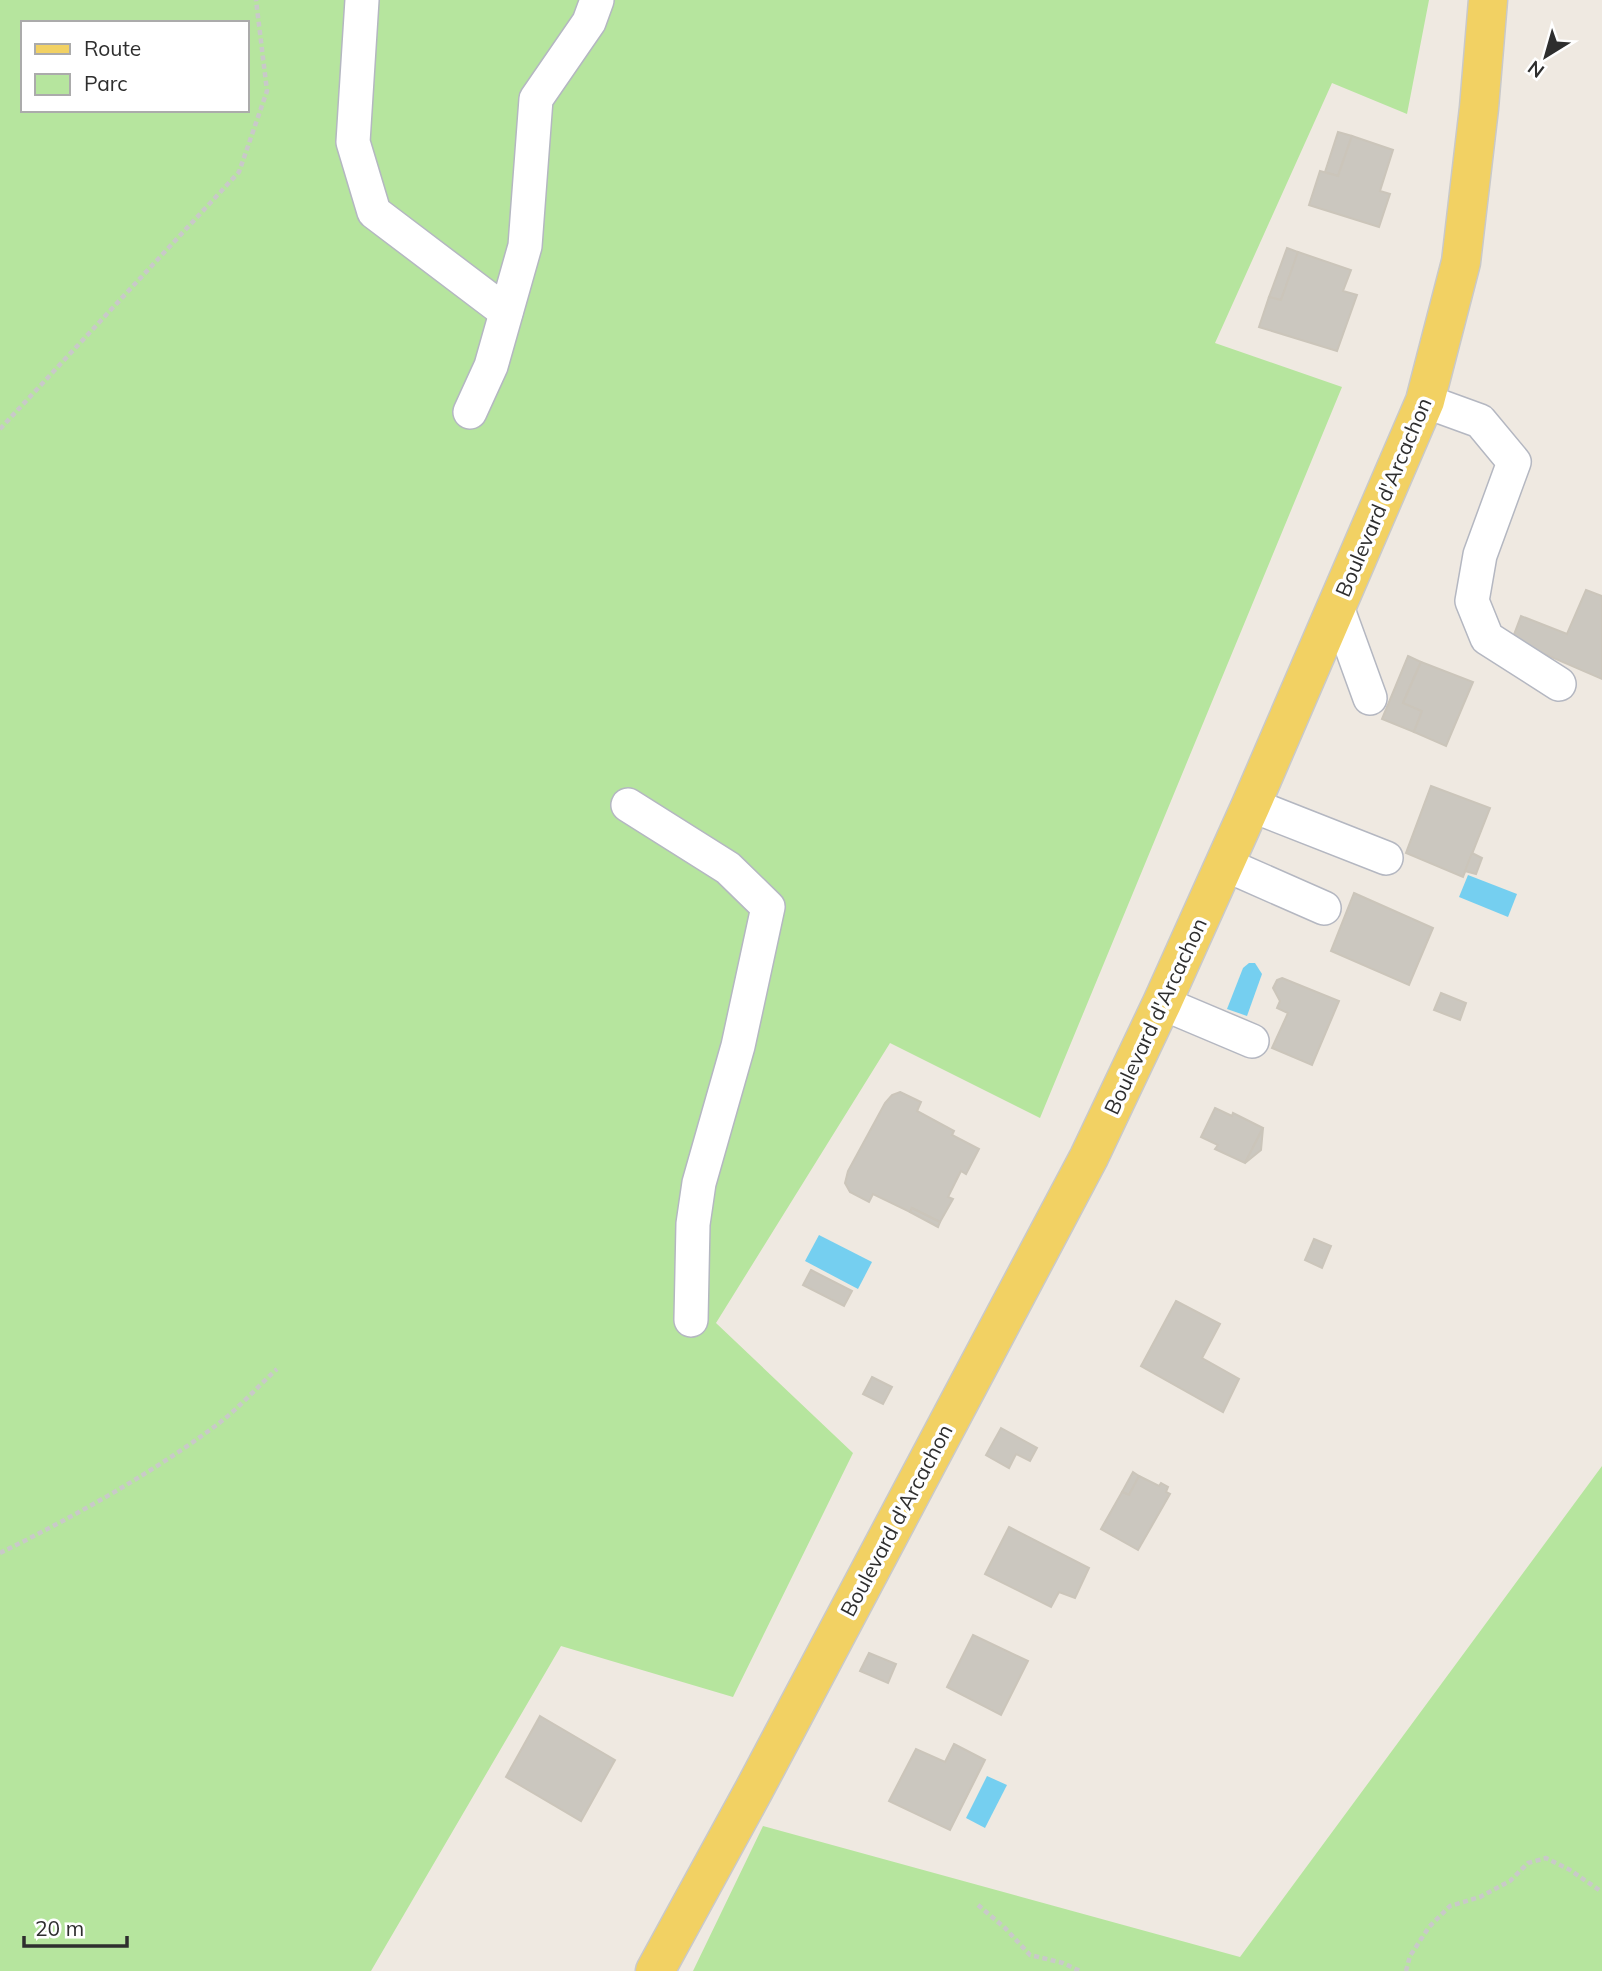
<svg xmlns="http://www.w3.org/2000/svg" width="1602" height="1971" font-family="Mulish,sans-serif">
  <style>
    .green { fill: #b6e59e; fill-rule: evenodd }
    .water { fill: #75cff0 }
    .building { fill: #cbc7bf; stroke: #cbc5ba; stroke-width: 2 }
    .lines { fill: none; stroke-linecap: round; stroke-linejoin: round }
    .minor-casing { stroke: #b4b7c1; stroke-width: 36 }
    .major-casing { stroke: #c9c9c9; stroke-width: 41 }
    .path { stroke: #c9c9c9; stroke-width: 4.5; stroke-dasharray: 5 3.5; stroke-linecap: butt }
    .minor { stroke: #fff; stroke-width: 33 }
    .major { stroke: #f2d163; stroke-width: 38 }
    .labels { text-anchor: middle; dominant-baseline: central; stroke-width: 7; stroke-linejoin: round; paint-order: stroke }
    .street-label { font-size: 21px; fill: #2e2e2e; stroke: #fff }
  </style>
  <rect width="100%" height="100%" fill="#efe9e1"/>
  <g class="green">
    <path d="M0,0H1429L1407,114L1332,83L1215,343L1342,387L1040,1118L890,1043L716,1323L853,1453L733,1697L561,1646L371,1971H0ZM23,23H247V110H23Z"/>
    <polygon points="1602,1466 1602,1971 693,1971 763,1826 1240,1957"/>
  </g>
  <g class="water">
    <polygon points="1468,875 1517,894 1508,917 1459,897"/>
    <polygon points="1249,963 1255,963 1262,974 1247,1016 1227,1009 1243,968"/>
    <polygon points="819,1235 872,1262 858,1289 805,1261"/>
    <polygon points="987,1776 1007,1785 985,1828 966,1818"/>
  </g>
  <g class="building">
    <polygon points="1338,132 1352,136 1338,176 1325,172"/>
    <polygon points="1352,136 1393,150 1380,191 1390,194 1379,227 1309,205 1320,171 1338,176"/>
    <polygon points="1287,248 1298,252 1281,300 1269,297"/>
    <polygon points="1298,252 1351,270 1343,291 1357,295 1337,351 1259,327 1269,297 1281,300"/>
    <polygon points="1586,590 1602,596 1602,679 1512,640 1521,616 1567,634"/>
    <polygon points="1408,656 1421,662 1403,703 1422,711 1414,732 1382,719"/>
    <polygon points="1421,662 1473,682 1446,746 1414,732 1422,711 1403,703"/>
    <polygon points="1431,786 1490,808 1463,877 1406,853"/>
    <polygon points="1472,853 1482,858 1476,874 1465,871"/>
    <polygon points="1354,893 1433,928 1409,985 1331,951"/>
    <polygon points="1282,978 1339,1001 1312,1065 1272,1048 1288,1013 1277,1008 1280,1001 1273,988 1277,980"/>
    <polygon points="1441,993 1466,1003 1460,1020 1434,1010"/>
    <polygon points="900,1092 921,1102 917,1111 954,1131 952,1135 979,1149 966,1174 961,1171 948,1197 953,1199 940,1222 912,1208 910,1212 873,1194 869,1202 850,1192 845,1183 848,1171 885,1103 892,1095"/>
    <polygon points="1215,1108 1232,1116 1233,1113 1263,1128 1245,1163 1215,1149 1218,1145 1201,1137"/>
    <polygon points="1263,1128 1261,1150 1245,1163"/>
    <polygon points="912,1208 940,1222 938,1227 910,1212"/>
    <polygon points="1314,1239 1331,1246 1322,1268 1305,1260"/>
    <polygon points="811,1270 852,1291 844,1306 803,1285"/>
    <polygon points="1176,1301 1220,1324 1202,1358 1239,1379 1223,1412 1141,1366"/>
    <polygon points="872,1377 892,1387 883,1404 863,1394"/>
    <polygon points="1001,1428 1037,1448 1030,1461 1016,1454 1009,1468 986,1455"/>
    <polygon points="1133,1472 1139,1476 1129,1495 1122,1492"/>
    <polygon points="1139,1476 1159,1486 1161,1483 1168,1487 1166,1492 1170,1494 1138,1550 1101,1529 1122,1492 1129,1495"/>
    <polygon points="1009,1527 1089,1568 1075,1598 1059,1592 1051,1607 985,1574"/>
    <polygon points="973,1635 1028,1661 1001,1715 947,1687"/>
    <polygon points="869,1653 896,1664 888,1683 860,1671"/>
    <polygon points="540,1716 615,1760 581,1821 506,1777"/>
    <polygon points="954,1744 985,1760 950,1830 889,1801 916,1749 945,1762"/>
  </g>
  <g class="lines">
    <g class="minor-casing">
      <g id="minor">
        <polyline points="362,0 353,142 374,212 506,312"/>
        <polyline points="1425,401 1480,421 1514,462 1480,555 1472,601 1487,638 1559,684"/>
        <polyline points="470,412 491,366 525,246 536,99 589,22 597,0"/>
        <polyline points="1337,607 1370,698"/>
        <polyline points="628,805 728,868 768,907 738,1046 699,1183 693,1224 691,1320"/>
        <polyline points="1251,805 1386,858"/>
        <polyline points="1224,864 1324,908"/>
        <polyline points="1162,1003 1252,1041"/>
      </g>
    </g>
    <g class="major-casing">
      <polyline id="major" points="655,1971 755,1788 1089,1157 1162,1003 1251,805 1425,401 1461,262 1479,108 1488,0"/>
    </g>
    <g class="path">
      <polyline points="0,429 239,172 267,91 256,0"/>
      <path d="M0,1553C75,1516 151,1474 218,1424C239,1408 257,1387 277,1369"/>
      <polyline points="978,1905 1005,1928 1030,1955 1063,1963 1080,1971"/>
      <polyline points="1406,1971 1410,1956 1429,1927 1450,1906 1480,1897 1510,1881 1528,1863 1546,1858 1570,1870 1602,1892"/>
    </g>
    <use href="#minor" class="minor"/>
    <use href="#major" class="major"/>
  </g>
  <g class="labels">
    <g class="street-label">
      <text transform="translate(1383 497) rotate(-67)">Boulevard d'Arcachon</text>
      <text transform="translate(1155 1016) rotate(-65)">Boulevard d'Arcachon</text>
      <text transform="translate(896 1520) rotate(-62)">Boulevard d'Arcachon</text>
    </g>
  </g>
  <rect x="21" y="21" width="228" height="91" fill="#ffffff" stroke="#ababab" stroke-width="2"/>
  <rect x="35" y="44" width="35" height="10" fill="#f2d163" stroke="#ababab" stroke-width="2"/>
  <text x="84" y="56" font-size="21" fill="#2e2e2e">Route</text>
  <rect x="35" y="74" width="35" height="21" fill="#b6e59e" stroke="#ababab" stroke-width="2"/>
  <text x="84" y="91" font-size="21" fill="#2e2e2e">Parc</text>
  <g transform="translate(1546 56) rotate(217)" stroke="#ffffff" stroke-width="5" paint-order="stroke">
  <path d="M0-5L12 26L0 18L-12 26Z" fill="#2e2e2e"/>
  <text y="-10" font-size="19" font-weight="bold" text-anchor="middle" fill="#2e2e2e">N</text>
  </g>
  <path d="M24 1936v10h103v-10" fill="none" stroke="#2e2e2e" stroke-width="3.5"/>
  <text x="35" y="1936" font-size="21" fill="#2e2e2e" stroke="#ffffff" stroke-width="5" paint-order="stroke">20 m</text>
</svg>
